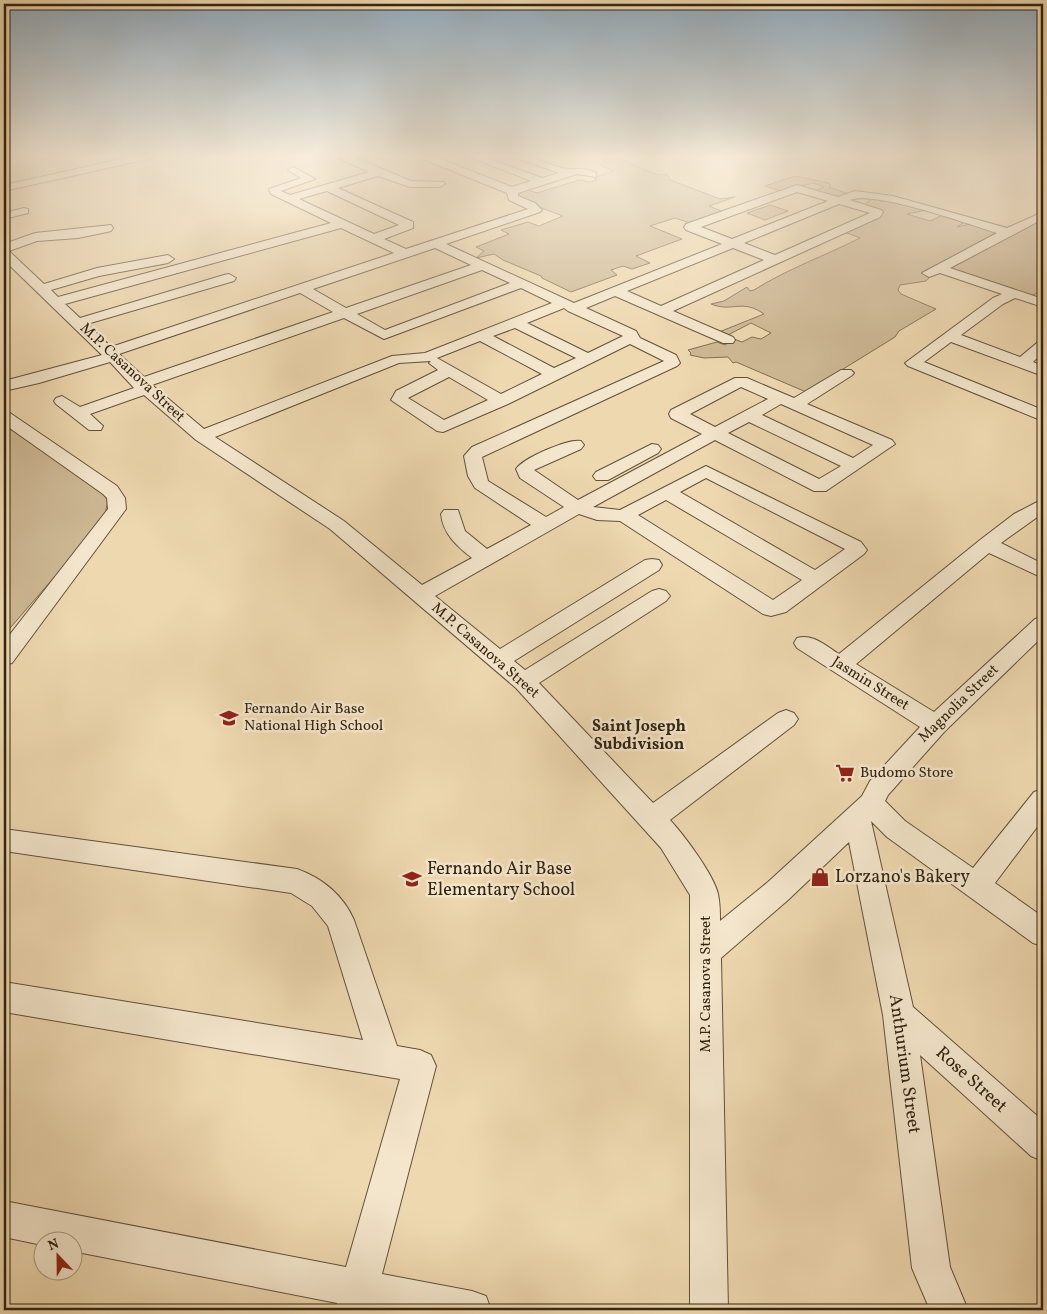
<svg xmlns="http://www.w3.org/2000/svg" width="1047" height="1314" font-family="Vollkorn,serif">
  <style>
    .green { fill: #ceb995; stroke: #806e54 }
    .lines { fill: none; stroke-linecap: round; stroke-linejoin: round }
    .minor-casing { stroke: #61513a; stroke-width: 2 }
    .minor { fill: #f4e6cc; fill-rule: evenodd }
    .labels { text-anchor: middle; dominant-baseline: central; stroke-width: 5; stroke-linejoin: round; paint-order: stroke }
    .street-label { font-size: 15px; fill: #322412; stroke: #f4e6cc }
    .poi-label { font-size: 15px; fill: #322412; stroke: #f4e6cc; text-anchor: start }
    .neighbourhood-label { font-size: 16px; font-weight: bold; fill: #322412; stroke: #f4e6cc }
    .near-poi-label { font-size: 18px; fill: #322412; stroke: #f4e6cc; text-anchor: start }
    .near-street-label { font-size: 18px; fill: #322412; stroke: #f4e6cc }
  </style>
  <rect width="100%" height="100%" fill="#eed8b0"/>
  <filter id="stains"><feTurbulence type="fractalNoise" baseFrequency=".004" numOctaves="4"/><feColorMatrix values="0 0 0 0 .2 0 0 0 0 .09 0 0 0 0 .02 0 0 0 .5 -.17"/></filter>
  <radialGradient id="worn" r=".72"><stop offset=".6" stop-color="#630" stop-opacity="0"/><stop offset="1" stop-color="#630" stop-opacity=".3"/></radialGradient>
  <g class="green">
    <polygon points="615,157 658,175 667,174 670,180 720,199 735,197 709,206 724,212 690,223 675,218 650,226 682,239 636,256 650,263 632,269 623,266 611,270 617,275 571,292 542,278 541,276 503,260 494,254 476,258 484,251 476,247 509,234 501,230 528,222 539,226 563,216 520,200 515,193 524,189 537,193 579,180 590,182 597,180 594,178 613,171 600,165 606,159"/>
    <polygon points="795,176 829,183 831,185 829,187 849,194 839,197 814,191 824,187 814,183 780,191 765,186"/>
    <path d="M861,194L927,210L907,214L930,221L943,215L965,222L957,227L970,224L1000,232L924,274L929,278L926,281L900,285L898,290L901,294L936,309L899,331L895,337L806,392L736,362L733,363L728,357L704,358L690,355L691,353L688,350L717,342L725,345L734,339L742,342L752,337L761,339L771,333L751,323L726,336L719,332L764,314C741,298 733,313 711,304L724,301L747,287L750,291L754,290C787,269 829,254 860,238L842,231L877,216L864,206L871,199L856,195Z"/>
    <polygon points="770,205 788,211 765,220 747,213"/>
    <polygon points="1043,217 1043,294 1037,293 1029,297 948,267"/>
    <polygon points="4,425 102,490 108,502 103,521 4,635"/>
  </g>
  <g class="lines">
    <g class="minor-casing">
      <g id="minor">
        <polygon points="144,154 162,154 157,157 4,191 4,185"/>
        <path d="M339,154H346L411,181L444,182L445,184L440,187H410L378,176L338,188L413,222V228L384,239L406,249L528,209L509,200L507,193L425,160V156H433L512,187L531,181L462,154H476L542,178L559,173L511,156L510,154C533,154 548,167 569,169C579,170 585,167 596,173V177L577,174L518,193V196L535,203L542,210L540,212L446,244L574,303L722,244L686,230L684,227L686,224L797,185L838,197L855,191L893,196L1007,228L1043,212V219L950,268L1043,299V307L1015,298L1003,304L961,335L1020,357L1038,342L1043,341V352L1033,362L1043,366V376L951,342L924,362L1043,410V421L908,366L905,363L993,298L1002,294L940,273L929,277L922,273L997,233C968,224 874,190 850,200L881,210L883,212L880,217L673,311L733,337L735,340L733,343H723L615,296L586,308L636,331L640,338L676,355L680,363L677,366L482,457L488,481L546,517L564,507L520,478L516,469C523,458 569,438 581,441L584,445L581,449L534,470L578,500L702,434L671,418L669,414L671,410L735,378H747L794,398L841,370H851L854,373L851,376L807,404L892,440L895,444L826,491H814L715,440L593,507L620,510L706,466L861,542L867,550L864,554L786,612L771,616L763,614L620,521L597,520L579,514L435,596L500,649L645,560L652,559L659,560L662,565L659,570L514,661L525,670L652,591L659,589L666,591L670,596L666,601L539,683L653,803L778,713L786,710L794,713L798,719L794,725L670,820C684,835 714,875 718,894C720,903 720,913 720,921L768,882L862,796L870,781L920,727L797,648L794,643L797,638C813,633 826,646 839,654L980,540L1014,514L1043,499V513L1001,543L1043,564V578L989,553L856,664L934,712L1035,619L1043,617V636L945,731L888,795L885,801L905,821L973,868L1034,792L1043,789V819L995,883L1043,917V946L1033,943L887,837L871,821L913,1007L1043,1121V1161L1031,1156L920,1055L950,1267L968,1310H930L912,1268L883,1015L849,842L788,900L721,958L728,1310H690V895L661,848L516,688L330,529L196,440L144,395L90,414L103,426L101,430H89L56,404L54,401L56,398L62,396L80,407L134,388L110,362L39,383L4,391V381L102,355L4,260V244L35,233L111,225L113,228L111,231L107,232L78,238L37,241L9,251L44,284L97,268L168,255L174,259L168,263L99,276L51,290L58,297L331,223L271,194L269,189L301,178L288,170L293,167L315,179L281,191L290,195L369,172L338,158ZM327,191L399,225L374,234L299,199ZM797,192L828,201L732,239L701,227ZM839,204L870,213L775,255L744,243ZM341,228L394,253L111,347L87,324L234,281L236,278L229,274L224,275L80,318L65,304ZM435,248L471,265L346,308L313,289ZM733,248L764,260L661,306L627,291ZM482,270L510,283L385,330L357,314ZM521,288L552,303L425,353L392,356L204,429L152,385L344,318L384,339ZM300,293L333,312L144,377L119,354ZM564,308L568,311L623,336L588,353L527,323ZM515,328L576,358L554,368L493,336ZM480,341L542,374L501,394L437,358ZM630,344L664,361L472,447L464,456L468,476L475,488L531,525L487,549L465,531L458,510H444L441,514C443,534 457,546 472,558L422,585L344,521L215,437L399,363L431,361L429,363L438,370L396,391L391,400L437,431L443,432L508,404ZM449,377L488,400L444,420L408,398ZM741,387L768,399L715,427L690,414ZM781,404L873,445L853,458L762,415ZM749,422L841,466L819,479L728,433ZM706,478L845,549L815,570L680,492ZM666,500L802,580L773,600L638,515Z"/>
        <polygon points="24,208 28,209 28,213 4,219 4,213"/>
        <polygon points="4,412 10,413 117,486 125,498 126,509 12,663 4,665 4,642 108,509 107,498 103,494 4,424"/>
        <polygon points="652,444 658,445 661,449 658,453 608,480 596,480 593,476 596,472"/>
        <path d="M4,829L297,869C322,878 343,895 354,920L397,1046L420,1050L431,1055L436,1066L382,1274L472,1291L486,1296L491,1310H335L337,1303L72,1251V1242H42V1245L4,1237V1201L346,1267L400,1079L4,1012V982L363,1040L328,926L312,906L291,893L4,851Z"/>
      </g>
    </g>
    <use href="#minor" class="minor"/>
  </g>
  <linearGradient id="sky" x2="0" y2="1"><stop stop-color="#91aabc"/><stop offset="0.46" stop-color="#f7eddb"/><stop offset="1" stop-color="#f7eddb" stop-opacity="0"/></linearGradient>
  <rect width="1047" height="338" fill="url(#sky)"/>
  <defs>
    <g id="school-bare" transform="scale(1.5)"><path d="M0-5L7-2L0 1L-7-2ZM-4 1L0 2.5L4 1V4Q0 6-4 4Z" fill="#8f2418" stroke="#f4e6cc" stroke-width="2.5" paint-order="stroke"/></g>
    <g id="supermarket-bare" transform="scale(1.5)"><path d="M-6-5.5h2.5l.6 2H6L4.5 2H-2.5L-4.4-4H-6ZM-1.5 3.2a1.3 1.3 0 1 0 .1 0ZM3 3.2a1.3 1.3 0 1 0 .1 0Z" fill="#8f2418" stroke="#f4e6cc" stroke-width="2.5" paint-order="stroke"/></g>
    <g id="shop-bare" transform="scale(1.5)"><path d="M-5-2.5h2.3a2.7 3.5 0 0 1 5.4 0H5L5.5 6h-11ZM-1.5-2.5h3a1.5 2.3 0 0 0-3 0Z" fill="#8f2418" stroke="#f4e6cc" stroke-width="2.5" paint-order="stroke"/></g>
  </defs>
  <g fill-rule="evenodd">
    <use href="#school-bare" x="229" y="718"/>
    <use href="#supermarket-bare" x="845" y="773"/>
    <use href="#shop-bare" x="820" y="877"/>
    <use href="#school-bare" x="412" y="879"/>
  </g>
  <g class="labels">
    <g class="street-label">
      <text transform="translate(132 373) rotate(43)">M.P. Casanova Street</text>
      <text transform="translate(485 651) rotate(41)">M.P. Casanova Street</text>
      <text transform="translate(870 684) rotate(32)">Jasmin Street</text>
      <text transform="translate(959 704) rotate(-44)">Magnolia Street</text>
      <text transform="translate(706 984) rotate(-90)">M.P. Casanova Street</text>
    </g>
    <g class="poi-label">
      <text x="244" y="709">Fernando Air Base<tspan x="244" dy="17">National High School</tspan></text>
      <text x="860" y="773">Budomo Store</text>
    </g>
    <g class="neighbourhood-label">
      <text x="639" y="727">Saint Joseph<tspan x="639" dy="18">Subdivision</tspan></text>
    </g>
    <g class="near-poi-label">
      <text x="427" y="869">Fernando Air Base<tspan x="427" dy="21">Elementary School</tspan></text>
      <text x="835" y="877">Lorzano's Bakery</text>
    </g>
    <g class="near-street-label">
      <text transform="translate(904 1064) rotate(82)">Anthurium Street</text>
      <text transform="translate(971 1080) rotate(42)">Rose Street</text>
    </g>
  </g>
  <rect width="1047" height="1314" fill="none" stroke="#eed8b0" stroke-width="20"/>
  <rect x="5" y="5" width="1037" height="1304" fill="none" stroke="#322412" stroke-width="2.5"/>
  <rect x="10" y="10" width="1027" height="1294" fill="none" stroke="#322412"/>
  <g transform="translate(58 1256) rotate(338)"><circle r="24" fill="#f4e6cc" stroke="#a69882"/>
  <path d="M0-4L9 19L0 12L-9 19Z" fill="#8f2418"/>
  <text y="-8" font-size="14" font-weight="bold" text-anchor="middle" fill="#322412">N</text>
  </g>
  <rect width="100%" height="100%" filter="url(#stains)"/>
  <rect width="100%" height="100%" fill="url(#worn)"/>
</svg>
